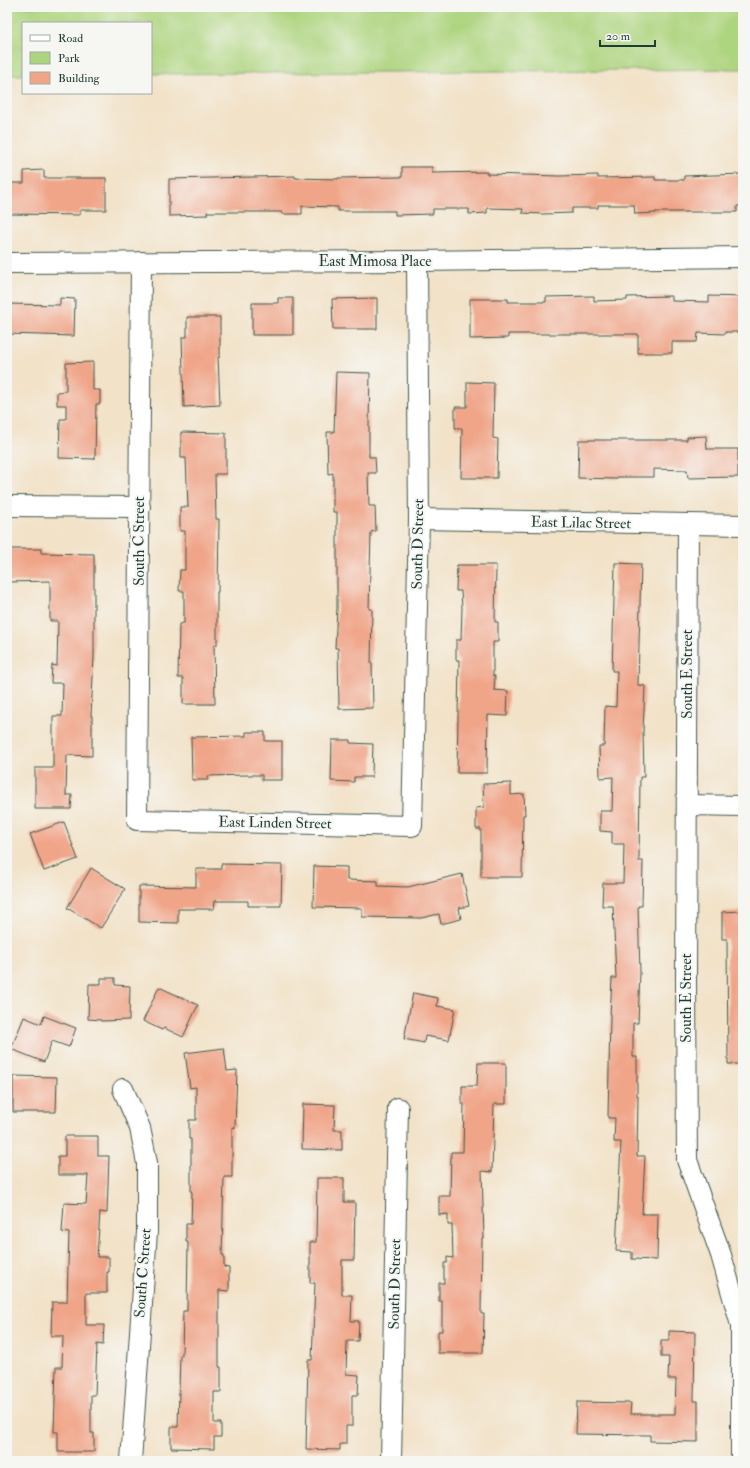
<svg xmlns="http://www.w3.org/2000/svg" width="750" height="1468" font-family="'IM FELL Double Pica',serif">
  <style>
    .green { fill: #add47e; stroke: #668859 }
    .building { fill: #f0a589 }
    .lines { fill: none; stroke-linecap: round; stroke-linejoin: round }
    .minor-casing { stroke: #3f564a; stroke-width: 22 }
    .minor { stroke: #fff; stroke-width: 20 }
    .labels { text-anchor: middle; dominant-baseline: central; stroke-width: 4; stroke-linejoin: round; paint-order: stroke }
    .street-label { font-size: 15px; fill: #1f3d34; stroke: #f6f6f2 }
  </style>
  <rect width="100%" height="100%" fill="#f6f6f2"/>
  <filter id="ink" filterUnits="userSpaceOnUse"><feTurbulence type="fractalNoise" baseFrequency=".025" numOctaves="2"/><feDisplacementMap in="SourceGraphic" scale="8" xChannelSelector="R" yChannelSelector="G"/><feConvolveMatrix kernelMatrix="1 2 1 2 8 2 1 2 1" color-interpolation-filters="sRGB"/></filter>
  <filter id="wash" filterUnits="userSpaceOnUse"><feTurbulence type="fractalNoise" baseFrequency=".012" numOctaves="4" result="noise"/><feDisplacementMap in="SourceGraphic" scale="16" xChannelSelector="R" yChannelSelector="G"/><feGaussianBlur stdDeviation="0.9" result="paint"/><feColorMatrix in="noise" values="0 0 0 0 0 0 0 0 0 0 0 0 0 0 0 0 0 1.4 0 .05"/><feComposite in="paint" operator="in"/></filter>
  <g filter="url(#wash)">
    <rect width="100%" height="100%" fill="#f2e2c8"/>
    <polygon class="green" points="7,7 743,7 743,69 151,74 151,23 23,23 23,75 7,75"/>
    <g id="blocks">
      <g class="building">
        <polygon points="402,167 432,167 432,173 487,172 487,174 559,176 598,175 598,178 655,177 655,180 684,180 684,176 743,174 743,206 737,206 737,212 655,212 656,213 635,214 634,205 598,205 598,208 572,208 572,213 543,214 522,213 523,209 487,208 487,213 469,214 469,209 433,209 433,214 395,215 395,211 338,211 338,207 302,206 302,214 282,214 282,212 207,212 207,215 169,216 169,179 295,176 295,178 338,179 338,178 402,177"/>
        <polygon points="44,170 44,178 106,178 106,210 80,210 80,215 9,214 9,183 24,183 24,171"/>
        <polygon points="594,296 594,301 627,300 627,297 672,296 672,301 709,302 709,296 743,297 743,332 725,332 725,334 698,333 697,342 672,342 672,353 638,353 638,334 508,334 508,338 470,339 470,299 508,299 508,302 546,302 546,297"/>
        <polygon points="60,298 75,299 74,336 7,334 7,304 60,305"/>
        <polygon points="278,298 293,298 293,335 252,335 252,303 278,303"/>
        <polygon points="377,298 377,329 333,329 332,299"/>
        <polygon points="187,317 220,317 220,357 218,357 220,405 184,407 182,337 187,337"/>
        <polygon points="93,362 93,390 100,390 100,404 96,404 95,459 59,458 60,419 66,419 66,405 57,405 57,392 66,391 66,363"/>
        <polygon points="336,372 370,373 369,424 369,457 375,457 376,473 368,473 369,506 375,506 376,531 371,532 369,609 372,609 371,664 372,664 373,708 339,709 338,648 335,648 337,608 337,512 333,512 333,473 328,474 327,432 334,432"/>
        <polygon points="467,382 494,383 493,438 498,439 497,478 461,478 462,428 455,428 455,407 467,407"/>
        <polygon points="181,432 226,433 226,474 215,474 216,519 219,519 218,592 217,592 217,645 214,645 215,704 183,704 183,678 178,678 179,624 184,623 184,591 179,591 180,570 185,570 185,531 180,531 180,507 188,507 186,458 181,458"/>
        <polygon points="706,436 707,449 738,449 738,477 688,478 687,470 654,469 654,477 617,477 617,479 578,478 579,440 687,440 687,437"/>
        <polygon points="7,549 41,549 41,553 94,554 94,657 91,716 92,716 92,756 67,755 66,795 72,795 71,809 35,809 35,768 53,768 53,716 62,716 63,683 51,683 52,665 57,666 58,621 50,621 50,581 7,582"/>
        <polygon points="615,563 641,564 638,685 645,686 643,732 644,777 640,777 639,861 643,861 642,906 638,906 640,972 638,1023 633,1023 633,1057 637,1057 637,1096 638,1096 637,1156 645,1156 642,1214 658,1214 657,1260 632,1259 632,1252 616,1251 621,1142 614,1142 615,1118 608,1118 610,1017 612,978 616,978 613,906 602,906 603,883 623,883 624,844 612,844 612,832 600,831 600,811 612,811 613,777 600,778 599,746 604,746 605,706 616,707 617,671 612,671"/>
        <polygon points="457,565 496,565 495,622 498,622 498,642 493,642 493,676 495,676 494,690 508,691 507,716 488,715 487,773 457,773 459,660 456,660 456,640 461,640 462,608 461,591 456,591"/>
        <polygon points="246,732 265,732 265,741 282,741 282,780 262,780 262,775 246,775 208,776 208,780 192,780 191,737 246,736"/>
        <polygon points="332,740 350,740 350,743 373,744 372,777 354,777 354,782 331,781"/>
        <polygon points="511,783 511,795 524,794 525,815 523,815 522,877 481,877 481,829 476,829 476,808 484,807 483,784"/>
        <polygon points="64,822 78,859 44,871 30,834"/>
        <polygon points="221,864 282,865 281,906 248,906 248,901 215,901 214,909 178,909 178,923 139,922 139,886 196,887 196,869 221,869"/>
        <polygon points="314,866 347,867 347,880 378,881 378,886 408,887 462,874 469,906 459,908 461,919 441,924 439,914 421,918 362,917 362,908 313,907"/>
        <polygon points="91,868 125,889 101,928 67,908"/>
        <polygon points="743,911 743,1064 728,1064 727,939 722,939 722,912"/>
        <polygon points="101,978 115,978 115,985 130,986 129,1020 101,1021 101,1020 88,1019 89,984 101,984"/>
        <polygon points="159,987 198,1005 183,1037 164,1028 162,1030 143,1021"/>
        <polygon points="413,993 438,998 437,1006 455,1009 449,1040 425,1036 424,1043 404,1039"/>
        <polygon points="44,1016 76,1028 69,1047 52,1041 44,1062 11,1049 24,1017 41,1024"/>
        <polygon points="224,1048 227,1071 237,1070 235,1128 232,1127 232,1177 224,1177 222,1255 224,1255 224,1267 229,1268 229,1291 219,1290 219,1367 221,1367 221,1392 214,1392 214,1423 221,1423 221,1437 214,1437 214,1449 171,1448 171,1427 178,1427 180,1355 182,1355 183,1311 187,1311 188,1242 186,1242 186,1224 191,1224 192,1192 191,1192 191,1139 189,1139 189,1120 196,1120 196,1087 190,1088 185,1053"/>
        <polygon points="478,1063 506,1063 506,1104 494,1104 492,1172 482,1171 484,1238 482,1238 481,1314 484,1314 483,1353 438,1353 438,1331 442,1331 442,1301 439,1301 439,1283 444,1283 444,1263 447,1263 447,1257 453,1258 452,1225 448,1225 448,1214 439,1215 439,1196 450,1196 451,1152 463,1152 464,1104 462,1104 462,1086 477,1086"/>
        <polygon points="13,1076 57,1077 56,1112 13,1112"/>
        <polygon points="303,1104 335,1105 334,1130 342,1130 342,1150 302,1149"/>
        <polygon points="65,1136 98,1136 98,1156 109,1156 107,1213 100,1212 97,1257 109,1257 109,1272 107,1272 107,1293 86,1293 86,1325 104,1325 103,1345 97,1344 95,1395 91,1395 91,1433 94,1433 94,1452 58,1452 58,1432 54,1432 56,1367 62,1367 63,1336 51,1336 52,1302 67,1302 69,1233 62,1232 64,1203 86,1204 88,1175 58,1175 58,1156 65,1156"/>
        <polygon points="317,1178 344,1178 344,1202 355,1202 354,1260 342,1260 342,1295 352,1295 351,1321 359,1321 358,1341 347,1341 346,1374 359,1375 358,1395 352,1395 352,1426 346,1426 346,1444 340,1444 340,1450 306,1449 308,1360 312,1360 315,1283 310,1283 310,1242 316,1242"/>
        <polygon points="669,1331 695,1332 694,1401 698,1401 698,1442 650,1441 650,1435 576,1434 577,1402 631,1403 630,1414 675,1414 676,1379 668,1379 669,1357 661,1357 661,1341 669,1341"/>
      </g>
    </g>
  </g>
  <g filter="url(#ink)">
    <use href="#blocks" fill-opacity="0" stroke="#3f564a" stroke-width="1"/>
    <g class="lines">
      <g class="minor-casing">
        <g id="minor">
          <polyline points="141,262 137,820 412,826 419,519 417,261"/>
          <polyline points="7,263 417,261 743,257"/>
          <polyline points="7,506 140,507"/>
          <polyline points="419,519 743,525"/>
          <polyline points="688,525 686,978 687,1160 721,1255 741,1325 741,1461"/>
          <polyline points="687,805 743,806"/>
          <polyline points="123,1089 140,1128 147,1163 147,1232 131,1461"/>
          <polyline points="391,1461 398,1108"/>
        </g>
      </g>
      <use href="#minor" class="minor"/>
    </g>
  </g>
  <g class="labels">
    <g class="street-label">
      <text x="375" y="261">East Mimosa Place</text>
      <text transform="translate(581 523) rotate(1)">East Lilac Street</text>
      <text transform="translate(139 541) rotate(-90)">South C Street</text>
      <text transform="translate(418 544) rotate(-89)">South D Street</text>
      <text transform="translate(687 674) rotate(-90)">South E Street</text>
      <text transform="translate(275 823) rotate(1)">East Linden Street</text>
      <text transform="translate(686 998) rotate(-90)">South E Street</text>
      <text transform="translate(143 1273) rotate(-86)">South C Street</text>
      <text transform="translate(395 1284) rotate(-89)">South D Street</text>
    </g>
  </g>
  <rect width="750" height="1468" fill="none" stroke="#f6f6f2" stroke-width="24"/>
  <rect x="22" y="22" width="130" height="72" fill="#f6f6f2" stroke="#a0aca6"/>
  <rect x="30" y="35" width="20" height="6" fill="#ffffff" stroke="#a0aca6"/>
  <text x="58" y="42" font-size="12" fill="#1f3d34">Road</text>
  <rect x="30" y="52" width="20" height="12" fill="#add47e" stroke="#a0aca6"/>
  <text x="58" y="62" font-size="12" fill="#1f3d34">Park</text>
  <rect x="30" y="72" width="20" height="12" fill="#f0a589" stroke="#a0aca6"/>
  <text x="58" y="82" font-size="12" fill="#1f3d34">Building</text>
  <path d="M600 40v6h55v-6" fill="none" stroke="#1f3d34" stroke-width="2"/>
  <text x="606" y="40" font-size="12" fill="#1f3d34" stroke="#f6f6f2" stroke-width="3" paint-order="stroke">20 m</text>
</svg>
